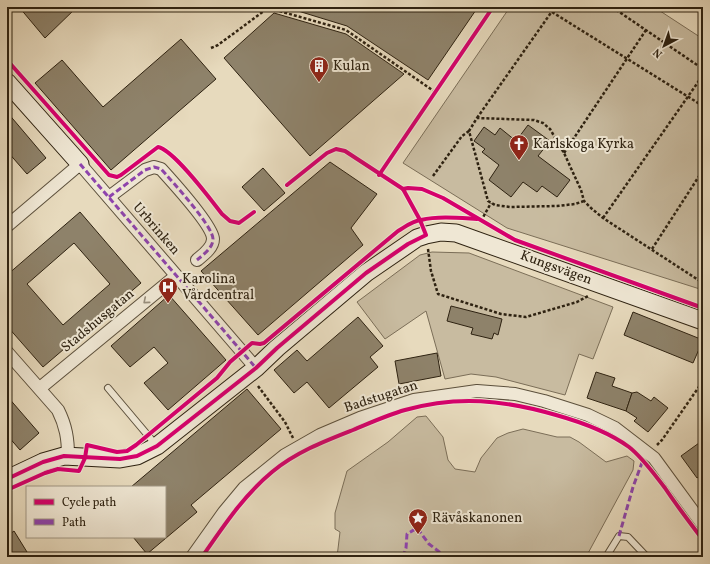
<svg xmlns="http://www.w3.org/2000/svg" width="710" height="564" font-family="Vollkorn,serif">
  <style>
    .green { fill: #c8bba0; stroke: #7b6e58 }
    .building { fill: #8e826a; stroke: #2e2211; fill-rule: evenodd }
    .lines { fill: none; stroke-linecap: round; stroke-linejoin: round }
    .lane-casing { stroke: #5c503c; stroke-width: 8 }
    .street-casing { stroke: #5c503c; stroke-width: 14 }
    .secondary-casing { stroke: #2e2211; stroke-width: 19 }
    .path { stroke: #2e2211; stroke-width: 2.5; stroke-dasharray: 3 2; stroke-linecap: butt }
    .lane { stroke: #efe7d4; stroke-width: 6 }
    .street { stroke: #efe7d4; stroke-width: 12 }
    .secondary { stroke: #efe7d4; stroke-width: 17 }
    .quiet { stroke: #8e44ad; stroke-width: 3; stroke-dasharray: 6 3; stroke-linecap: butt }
    .cycleway-casing { stroke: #efe7d4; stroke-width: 6 }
    .cycleway { stroke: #d6006c; stroke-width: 4 }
    .oneway { stroke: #988e7c }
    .labels { text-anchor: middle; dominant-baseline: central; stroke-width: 4; stroke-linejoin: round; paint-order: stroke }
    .poi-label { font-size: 14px; fill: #2e2211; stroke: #efe7d4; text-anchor: start }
    .street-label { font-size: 14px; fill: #2e2211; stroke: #efe7d4 }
  </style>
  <rect width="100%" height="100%" fill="#e7dabd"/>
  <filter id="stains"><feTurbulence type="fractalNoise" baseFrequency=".005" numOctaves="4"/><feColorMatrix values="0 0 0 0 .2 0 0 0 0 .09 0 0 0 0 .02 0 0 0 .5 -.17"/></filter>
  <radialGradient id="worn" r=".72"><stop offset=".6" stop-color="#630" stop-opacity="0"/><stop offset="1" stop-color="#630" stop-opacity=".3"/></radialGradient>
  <g class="green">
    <polygon points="510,7 654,7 703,39 703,290 507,228 403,163"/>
    <polygon points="432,252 469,253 613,307 593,359 579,354 565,395 496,377 471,374 445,379 426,311 385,339 357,302 420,255"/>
    <polygon points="426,416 443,437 448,460 455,469 475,472 481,458 497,438 508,433 523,429 557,437 570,437 579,442 606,462 627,456 634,461 633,470 586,557 337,557 340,532 335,529 335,513 347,471 388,442 417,417"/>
  </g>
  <g class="building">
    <polygon points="19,7 77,7 45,38"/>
    <polygon points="285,7 478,7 428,80 347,26"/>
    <polygon points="274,13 346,34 404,74 310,156 224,58"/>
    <polygon points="181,39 216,79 111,170 35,83 62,60 103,107"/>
    <polygon points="7,112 46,158 27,174 7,151"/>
    <polygon points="528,125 550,141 538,156 570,180 557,197 542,186 537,192 523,182 511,197 489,180 499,165 482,152 485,149 474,141 484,127 495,135 500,128 516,141"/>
    <polygon points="330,162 377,194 351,228 363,245 258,335 201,271"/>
    <polygon points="263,168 285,193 264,211 242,187"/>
    <path d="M80,212L141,283L43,367L7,326V275ZM74,243L110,284L63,325L27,284Z"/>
    <polygon points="169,295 226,360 168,410 144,383 168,363 154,347 130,367 111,346"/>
    <polygon points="451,306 502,319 498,335 494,333 492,339 471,334 473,328 447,321"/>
    <polygon points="633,312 703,340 693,363 624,335"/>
    <polygon points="358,317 383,346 370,357 378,367 329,408 307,382 294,393 274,370 297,350 307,361"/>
    <polygon points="437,353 441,376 399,384 395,361"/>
    <polygon points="596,372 615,378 612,386 632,393 626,411 587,398"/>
    <polygon points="247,389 281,429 191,505 197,512 147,554 133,537 165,537 165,487 131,487"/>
    <polygon points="637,392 651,401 654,397 668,408 648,432 634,421 637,418 626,411 632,393"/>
    <polygon points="7,396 39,433 20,450 7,435"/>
    <polygon points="699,443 703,448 703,474 697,478 681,456"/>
    <polygon points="14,531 27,552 19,557 7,557 7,536"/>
  </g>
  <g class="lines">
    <g class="lane-casing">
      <g id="lane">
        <polyline points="108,388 156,445"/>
        <polyline points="606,557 619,536 628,537 647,557"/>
      </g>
    </g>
    <g class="street-casing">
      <g id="street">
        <path d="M109,197L145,170L154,167L161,169C171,180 213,226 213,239C213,248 203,255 197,260"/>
        <polyline points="7,226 80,164 256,368"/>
        <path d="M7,352L58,410C66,426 68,439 68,456"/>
        <polyline points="40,388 176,276"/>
        <polyline points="192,557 224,512 244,488 285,455 320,435 360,418 414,400 477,391 515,394 544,401 588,415 615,428 654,458 703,525"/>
      </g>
    </g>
    <g class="secondary-casing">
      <g id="secondary">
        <polyline points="7,82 80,164"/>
        <polyline points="7,479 43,462 64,456 120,459 137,456 157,446 256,368 277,348 366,273 417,238 426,235 441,232 456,233 703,321"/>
      </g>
    </g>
    <g class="path">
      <polyline points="265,7 346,30 435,92"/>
      <polyline points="612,7 703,69"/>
      <polyline points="552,12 703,106"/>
      <polyline points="211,48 218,45 264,11 266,8"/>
      <polyline points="477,118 555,7"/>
      <polyline points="564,153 646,30"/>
      <polyline points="433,176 462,136 469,131"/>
      <polyline points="584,201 575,204 557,206 510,207 495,205 488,201 469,131 477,118 534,120 543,123 550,129 564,153 581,190 584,201 591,208 603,218 703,283"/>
      <polyline points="603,218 703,75"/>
      <polyline points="481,221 491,203"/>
      <polyline points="428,249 431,271 438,294 501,314 526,317 577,302 588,296"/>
      <polyline points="652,249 703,170"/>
      <polyline points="258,386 285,422 293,438"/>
      <polyline points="657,445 662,440 703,381"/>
    </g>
    <use href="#lane" class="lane"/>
    <use href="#street" class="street"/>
    <use href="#secondary" class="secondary"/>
    <g class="quiet">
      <polyline points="80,164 256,368"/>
      <path d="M109,197L145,170L154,167L161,169C171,180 213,226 213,239C213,248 203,255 197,260"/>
      <polyline points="619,536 633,487 643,460"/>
      <polyline points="403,557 406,548 407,534 417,528 429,544 446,557"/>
    </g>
    <g class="cycleway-casing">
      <g id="cycleway">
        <path d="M7,60L109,175L117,177L121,175L158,147C174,150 211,200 222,214L230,221L239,223L254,212"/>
        <polyline points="379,175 493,7"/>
        <polyline points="403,189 408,188 422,189 443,198 515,240 703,308"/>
        <polyline points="7,479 43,462 64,456 120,459 137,456 157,446 256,368 277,348 366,273 408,244 426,235 420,220 403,189 345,151 336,149 327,153 287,185"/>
        <path d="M7,490L45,473L58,469L79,471L85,458L87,445L117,452L127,451L136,445L217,378L230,362L252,343L260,344L264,343L398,231C405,227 412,221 421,220C439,216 459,218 477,219"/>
        <path d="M202,557C223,527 243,496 272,472C296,452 325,441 353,430C370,423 387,415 405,410C458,395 504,400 556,415C581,422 607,431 629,447C643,458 654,474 665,488C677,506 690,523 703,540"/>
      </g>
    </g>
    <use href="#cycleway" class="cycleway"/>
  </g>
  <defs><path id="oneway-chevron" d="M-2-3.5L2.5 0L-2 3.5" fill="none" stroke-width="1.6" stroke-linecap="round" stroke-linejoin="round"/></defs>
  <use class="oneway" href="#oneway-chevron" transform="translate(146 301) rotate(140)"/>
  <defs>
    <g id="building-pin" transform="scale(1)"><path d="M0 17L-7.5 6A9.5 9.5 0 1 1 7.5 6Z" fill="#8f2418" stroke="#efe7d4"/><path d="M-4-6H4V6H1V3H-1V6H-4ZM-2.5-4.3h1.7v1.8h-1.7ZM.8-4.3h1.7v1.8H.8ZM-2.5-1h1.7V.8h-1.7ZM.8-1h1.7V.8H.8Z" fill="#fff"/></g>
    <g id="church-pin" transform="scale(1)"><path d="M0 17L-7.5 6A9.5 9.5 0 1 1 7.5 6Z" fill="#8f2418" stroke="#efe7d4"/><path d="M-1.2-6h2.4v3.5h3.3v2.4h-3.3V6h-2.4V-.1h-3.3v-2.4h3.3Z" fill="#fff"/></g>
    <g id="hospital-pin" transform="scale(1)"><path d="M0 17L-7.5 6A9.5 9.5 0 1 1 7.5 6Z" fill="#8f2418" stroke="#efe7d4"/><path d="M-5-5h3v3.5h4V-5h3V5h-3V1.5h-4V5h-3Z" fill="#fff"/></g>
    <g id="sight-pin" transform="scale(1)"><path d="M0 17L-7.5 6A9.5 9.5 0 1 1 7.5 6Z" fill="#8f2418" stroke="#efe7d4"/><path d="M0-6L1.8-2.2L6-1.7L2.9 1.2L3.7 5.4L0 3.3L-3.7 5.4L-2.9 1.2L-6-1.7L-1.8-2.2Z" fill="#fff"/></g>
  </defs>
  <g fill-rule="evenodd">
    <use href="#building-pin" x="319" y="66"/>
    <use href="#church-pin" x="519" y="144"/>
    <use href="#hospital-pin" x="168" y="287"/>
    <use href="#sight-pin" x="418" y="518"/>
  </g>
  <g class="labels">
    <g class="poi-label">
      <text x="333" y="66">Kulan</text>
      <text x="533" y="144">Karlskoga Kyrka</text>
      <text x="182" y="279">Karolina<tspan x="182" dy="16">Vårdcentral</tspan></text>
      <text x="432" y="518">Rävåskanonen</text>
    </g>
    <g class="street-label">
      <text transform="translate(156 229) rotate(49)">Urbrinken</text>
      <text transform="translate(556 268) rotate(20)">Kungsvägen</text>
      <text transform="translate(98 321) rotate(-40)">Stadshusgatan</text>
      <text transform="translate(381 397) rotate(-18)">Badstugatan</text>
    </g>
  </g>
  <rect width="710" height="564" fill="none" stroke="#e7dabd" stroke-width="24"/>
  <rect x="8" y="8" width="694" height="548" fill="none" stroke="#2e2211" stroke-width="2"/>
  <rect x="12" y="12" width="686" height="540" fill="none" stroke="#2e2211"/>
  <rect x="26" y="486" width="140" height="52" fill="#efe7d4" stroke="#a29886"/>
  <rect x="34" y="499" width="20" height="6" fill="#d6006c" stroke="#a29886"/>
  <text x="62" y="506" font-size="12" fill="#2e2211">Cycle path</text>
  <rect x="34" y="519" width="20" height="6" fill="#8e44ad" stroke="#a29886"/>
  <text x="62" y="526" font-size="12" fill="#2e2211">Path</text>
  <g transform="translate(664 46) rotate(221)" stroke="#efe7d4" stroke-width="3" paint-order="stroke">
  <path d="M0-3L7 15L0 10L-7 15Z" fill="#2e2211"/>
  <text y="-6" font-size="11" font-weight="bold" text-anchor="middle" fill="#2e2211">N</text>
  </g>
  <rect width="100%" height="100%" filter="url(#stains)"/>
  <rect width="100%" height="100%" fill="url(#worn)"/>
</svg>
